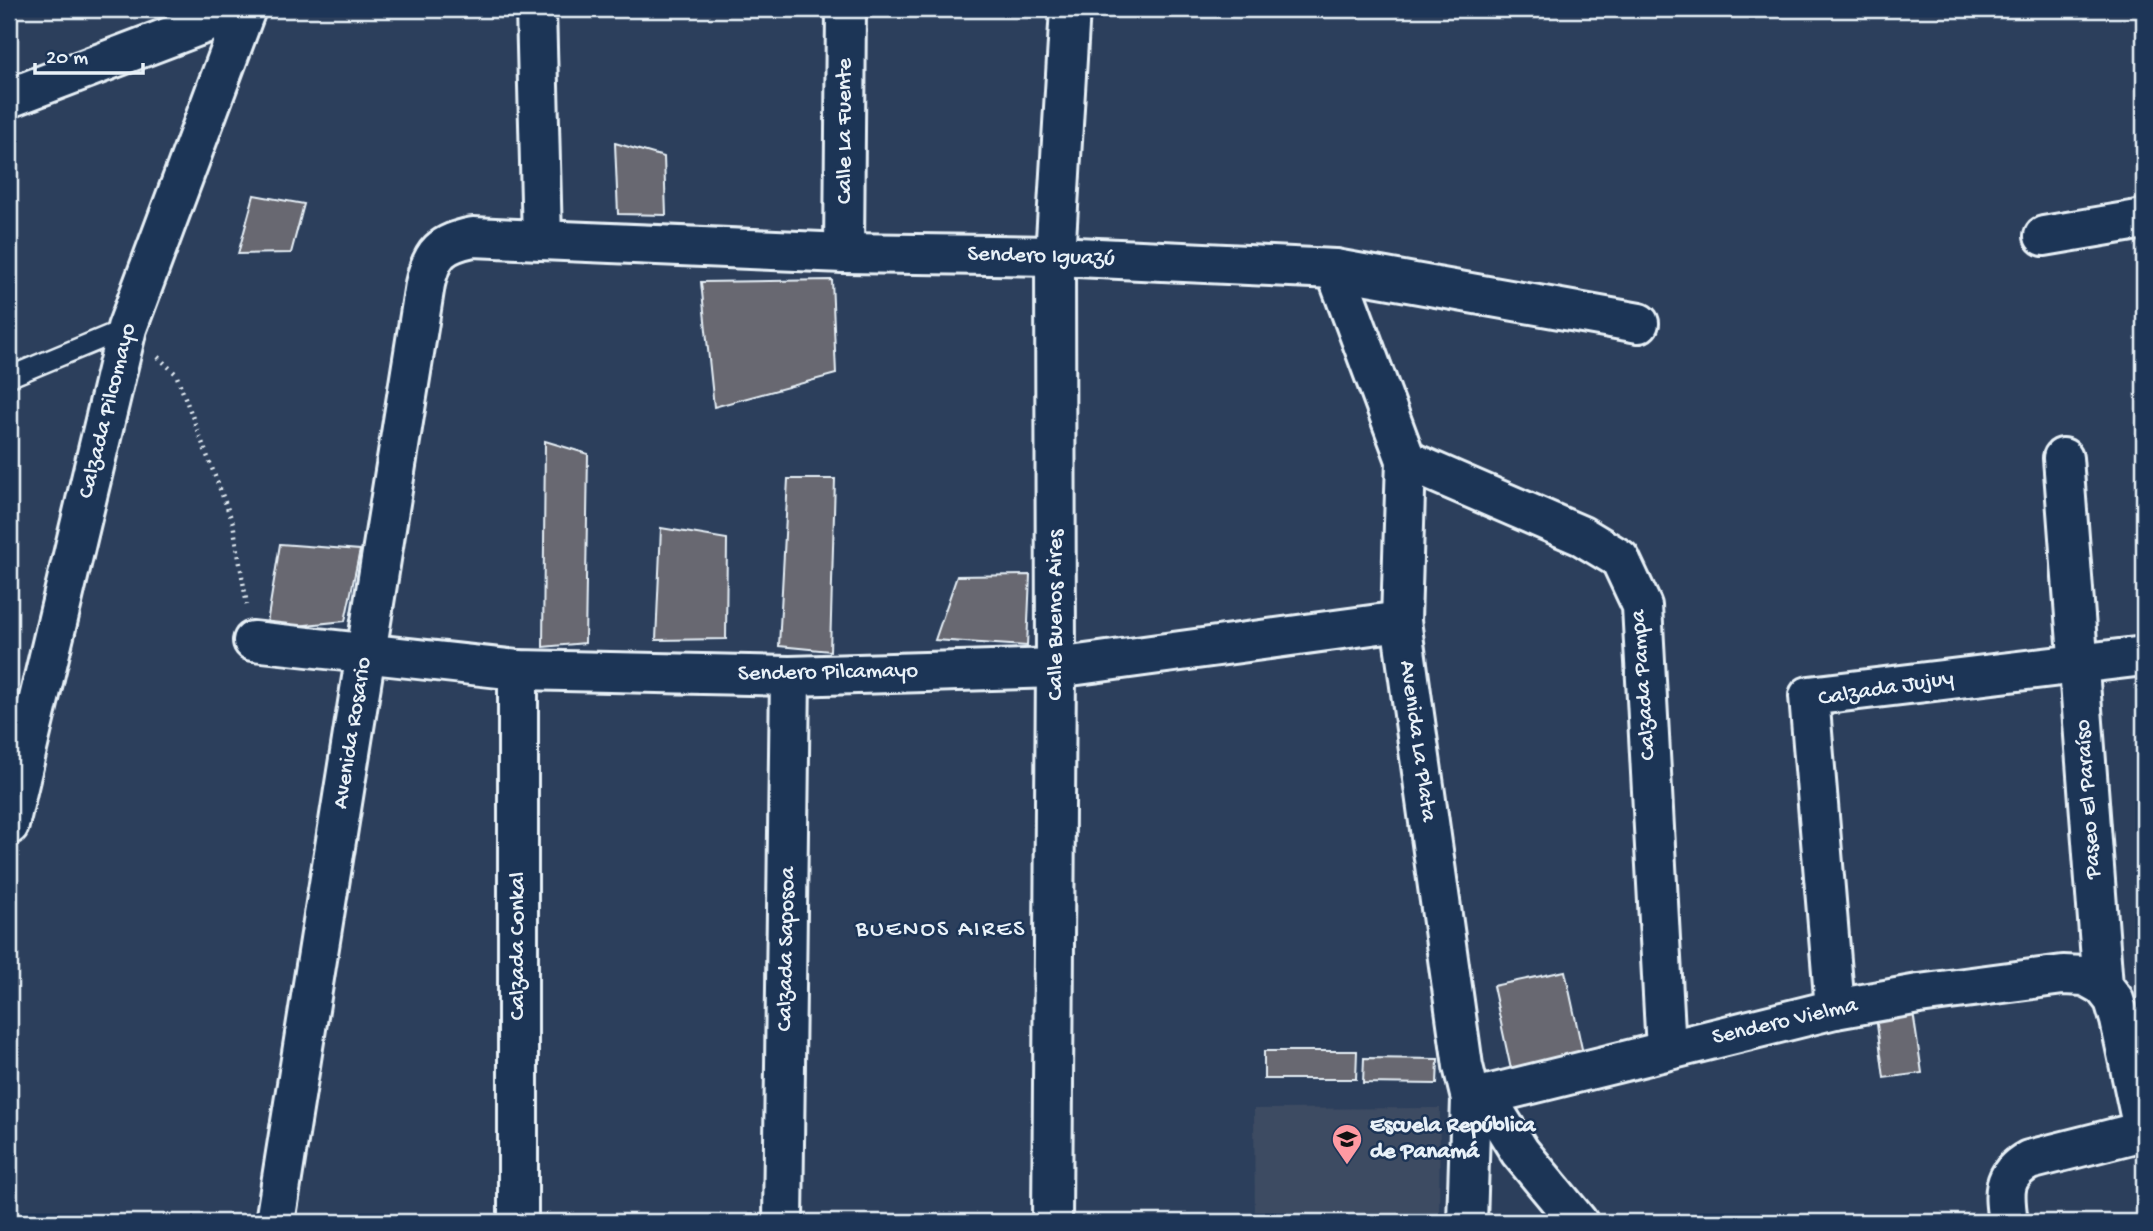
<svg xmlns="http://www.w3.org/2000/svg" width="2153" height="1231" font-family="'Gochi Hand',sans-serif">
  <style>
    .built { fill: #3e4b62 }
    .building { fill: #686871; stroke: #e8f1f8; stroke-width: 2 }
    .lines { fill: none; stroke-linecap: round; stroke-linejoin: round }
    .lane-casing { stroke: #e8f1f8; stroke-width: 24 }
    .street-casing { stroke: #e8f1f8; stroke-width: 44 }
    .path { stroke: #e8f1f8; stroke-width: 4.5; stroke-dasharray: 2 5; stroke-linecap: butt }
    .lane { stroke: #1d3557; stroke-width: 19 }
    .street { stroke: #1d3557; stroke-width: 38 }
    .labels { text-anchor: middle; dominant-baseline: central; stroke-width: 5; stroke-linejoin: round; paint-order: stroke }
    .street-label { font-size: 23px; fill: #e8f1f8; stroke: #1d3557 }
    .poi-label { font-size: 23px; font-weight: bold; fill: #e8f1f8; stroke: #1d3557; text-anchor: start }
    .neighbourhood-label { font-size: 24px; letter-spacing: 2px; fill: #e8f1f8; stroke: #1d3557 }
  </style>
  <rect width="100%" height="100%" fill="#2c3f5c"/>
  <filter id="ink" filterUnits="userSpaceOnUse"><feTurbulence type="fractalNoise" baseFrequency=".0143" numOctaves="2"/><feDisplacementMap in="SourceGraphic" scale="14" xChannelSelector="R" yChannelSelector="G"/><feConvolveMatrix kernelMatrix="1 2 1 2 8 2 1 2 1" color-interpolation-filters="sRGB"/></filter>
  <g filter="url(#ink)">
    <polygon class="built" points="1440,1108 1439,1222 1255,1222 1254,1109"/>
    <g class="building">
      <polygon points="615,143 664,157 666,215 618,214"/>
      <polygon points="254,195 304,204 291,253 238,254"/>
      <polygon points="832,280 836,374 714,407 701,282"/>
      <polygon points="545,441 588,454 585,643 543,647"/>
      <polygon points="788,479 835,479 830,651 779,646"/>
      <polygon points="661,528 727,539 726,639 656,640"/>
      <polygon points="280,544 360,550 345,621 266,629"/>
      <polygon points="1030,575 1027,646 935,640 957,576"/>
      <polygon points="1565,971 1584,1058 1512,1074 1493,986"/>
      <polygon points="1912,1005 1922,1073 1884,1078 1875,1009"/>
      <polygon points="1264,1051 1357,1051 1356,1079 1264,1079"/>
      <polygon points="1364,1058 1438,1059 1437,1084 1363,1083"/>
    </g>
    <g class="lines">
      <g class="lane-casing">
        <polyline id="lane" points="9,377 127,328"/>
      </g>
      <g class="street-casing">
        <g id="street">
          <polyline points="536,9 542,239"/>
          <polyline points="9,98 243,9"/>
          <polyline points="2044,236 2144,219"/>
          <polyline points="844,253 846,9"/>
          <polyline points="1335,269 1406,460 1401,621 1463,1066 1471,1099 1467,1222"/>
          <polyline points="2063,458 2103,986 2114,1000 2120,1020 2144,1134"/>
          <polyline points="1406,460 1582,536 1620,559 1642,606 1666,1050"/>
          <polyline points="253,641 518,670 790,676 1056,668 1401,621"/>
          <polyline points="9,825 127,328 246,9"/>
          <polyline points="1835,1009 1809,696 2144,656"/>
          <polyline points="1485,1096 1520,1152 1578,1222"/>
          <polyline points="1471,1099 1835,1009 1919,994 2063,975 2085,976 2103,986"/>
          <path d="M275,1222L425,284C432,252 441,244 473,237L844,253L1055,256L1335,269L1639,323"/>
          <polyline points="518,1222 518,670"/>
          <polyline points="783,1222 790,676"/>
          <polyline points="1052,1222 1056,668 1055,256 1070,9"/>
          <path d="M2008,1222C2004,1194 2001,1175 2029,1160L2143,1131"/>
        </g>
      </g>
      <polyline class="path" points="158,357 176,374 233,523 247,605"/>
      <use href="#lane" class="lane"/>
      <use href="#street" class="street"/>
    </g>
  </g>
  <defs>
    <g id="school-pin" transform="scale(1.575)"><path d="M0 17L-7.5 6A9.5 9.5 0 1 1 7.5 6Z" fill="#ff9aa2" stroke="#1d3557"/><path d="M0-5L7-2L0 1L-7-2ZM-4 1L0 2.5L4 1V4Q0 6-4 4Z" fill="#111"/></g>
  </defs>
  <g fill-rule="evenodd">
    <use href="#school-pin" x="1347" y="1139"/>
  </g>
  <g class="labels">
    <g class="street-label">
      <text transform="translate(845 131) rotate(-90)">Calle La Fuente</text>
      <text transform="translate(1041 257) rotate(2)">Sendero Iguazú</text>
      <text transform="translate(108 411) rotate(-76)">Calzada Pilcomayo</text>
      <text transform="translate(1056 615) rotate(-90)">Calle Buenos Aires</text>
      <text transform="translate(828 673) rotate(-1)">Sendero Pilcamayo</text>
      <text transform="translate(1644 685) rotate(-94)">Calzada Pampa</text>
      <text transform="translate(1886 689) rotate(-9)">Calzada Jujuy</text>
      <text transform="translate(353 733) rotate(-81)">Avenida Rosario</text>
      <text transform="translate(1417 741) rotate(82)">Avenida La Plata</text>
      <text transform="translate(2089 799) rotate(-94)">Paseo El Paraíso</text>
      <text transform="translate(518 946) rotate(-90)">Calzada Conkal</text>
      <text transform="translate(787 949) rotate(-89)">Calzada Saposoa</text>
      <text transform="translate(1785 1022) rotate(-13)">Sendero Vielma</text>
    </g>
    <g class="poi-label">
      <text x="1370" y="1126">Escuela República<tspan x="1370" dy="26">de Panamá</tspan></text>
    </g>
    <g class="neighbourhood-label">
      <text x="941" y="930">BUENOS AIRES</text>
    </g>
  </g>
  <rect width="2153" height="1231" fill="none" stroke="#1d3557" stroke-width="35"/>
  <rect x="18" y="18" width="2118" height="1196" fill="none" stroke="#e8f1f8" stroke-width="2.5" filter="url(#ink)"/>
  <path d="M35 63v10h108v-10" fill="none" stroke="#e8f1f8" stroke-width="3.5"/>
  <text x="46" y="63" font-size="21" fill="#e8f1f8" stroke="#1d3557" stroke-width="5" paint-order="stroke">20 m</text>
</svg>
